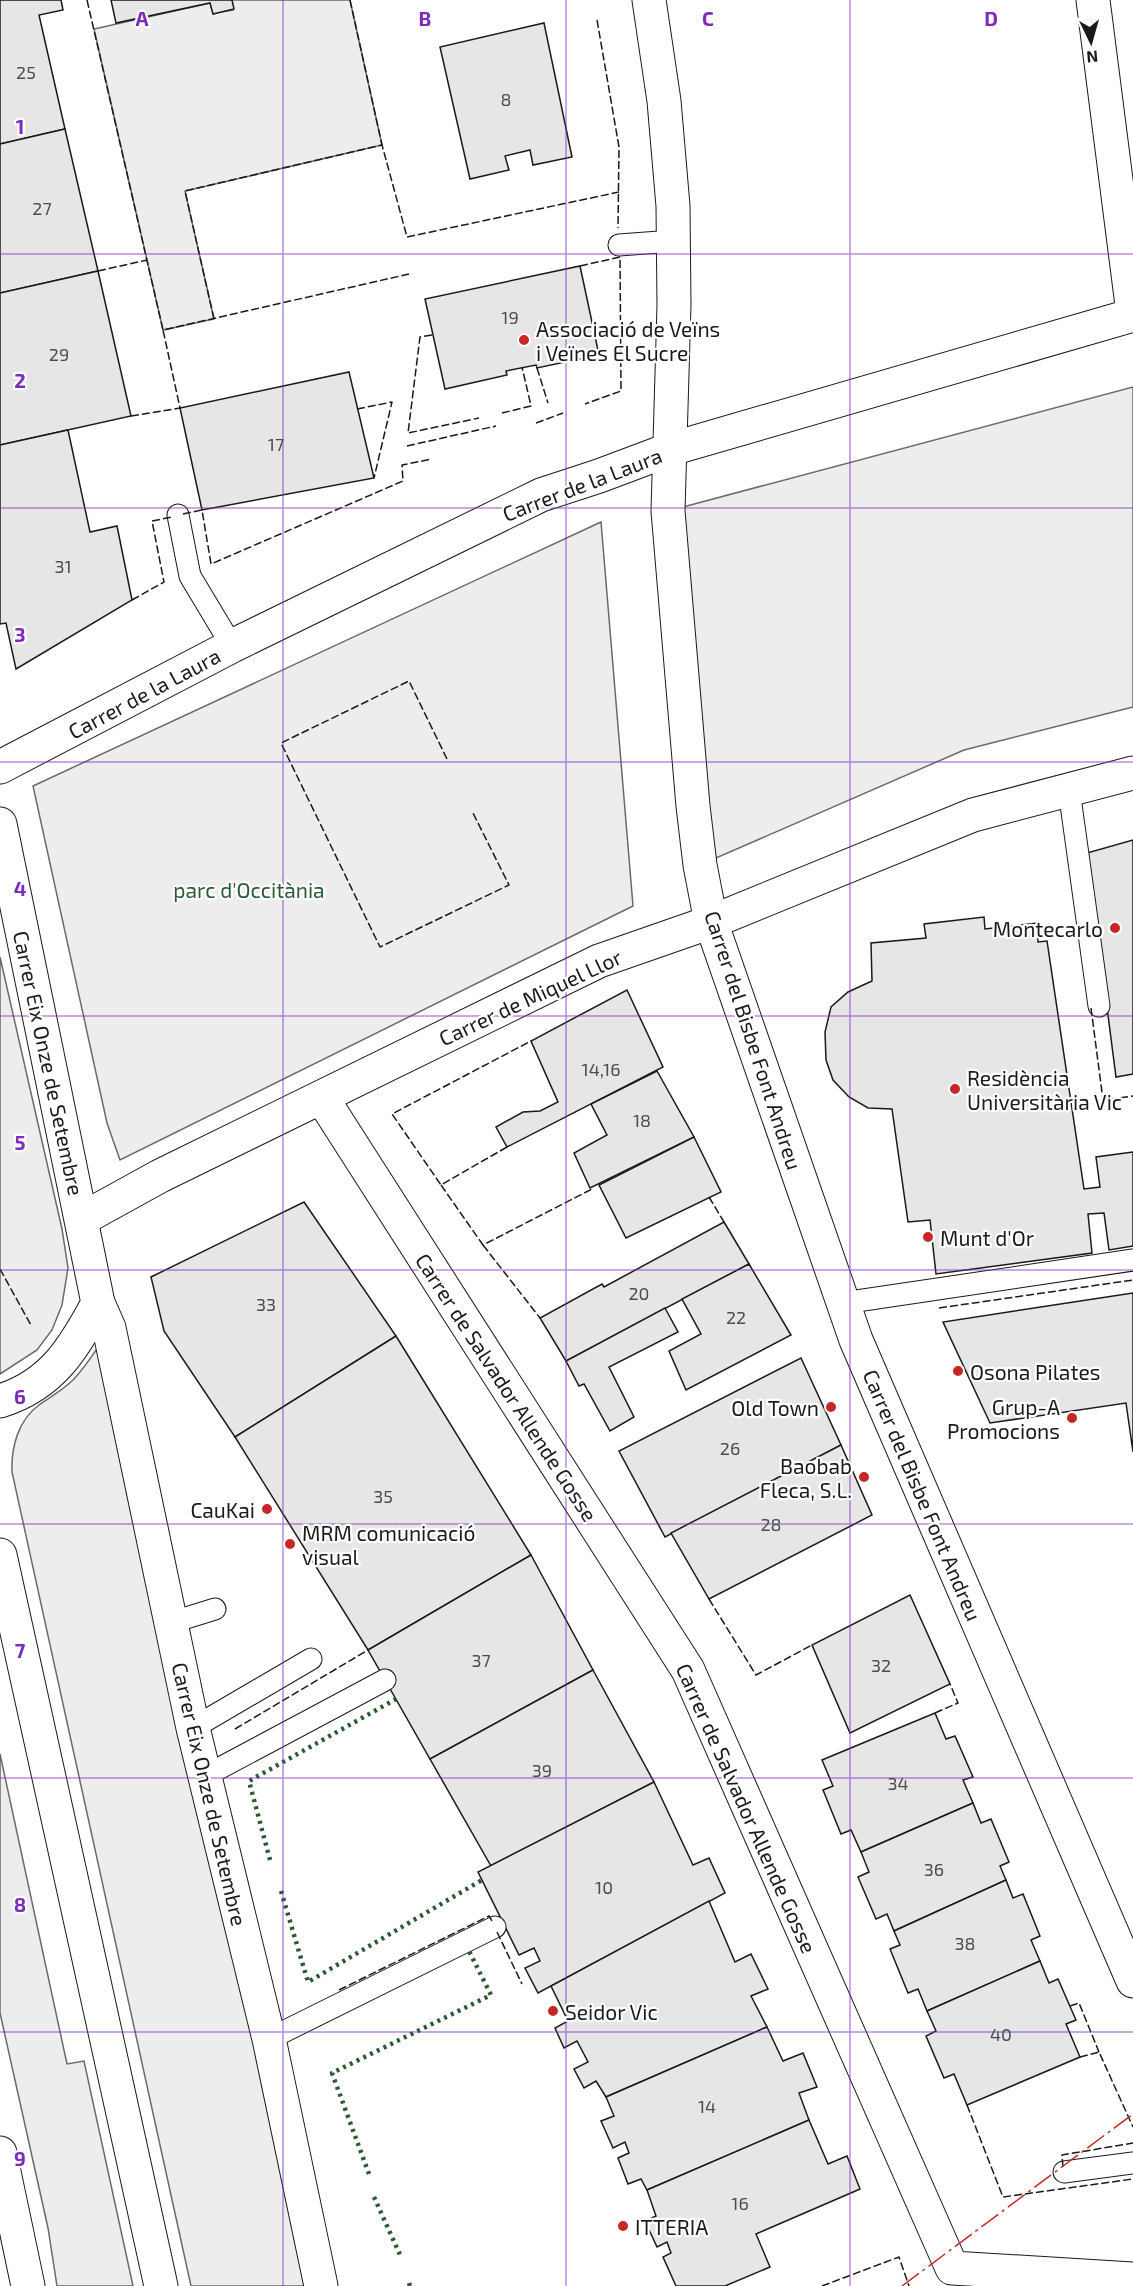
<svg xmlns="http://www.w3.org/2000/svg" width="1133" height="2286" font-family="'Exo 2',sans-serif">
  <style>
    .green { fill: #ededed; stroke: #6a6a6a; stroke-width: 1.5 }
    .building { fill: #e6e6e6; stroke: #1a1a1a; stroke-width: 1.5 }
    .lines { fill: none; stroke-linecap: round; stroke-linejoin: round }
    .service-casing { stroke: #1a1a1a; stroke-width: 23 }
    .minor-casing { stroke: #1a1a1a; stroke-width: 35 }
    .tertiary-casing { stroke: #1a1a1a; stroke-width: 35 }
    .service { stroke: #fff; stroke-width: 21 }
    .minor { stroke: #fff; stroke-width: 33 }
    .tertiary { stroke: #fff; stroke-width: 33 }
    .hedge { stroke: #2b5a34; stroke-width: 4.5; stroke-dasharray: 3 4.5; stroke-linecap: butt }
    .fence { stroke: #1a1a1a; stroke-width: 1.5; stroke-dasharray: 8 3; stroke-linecap: butt }
    .power { stroke: #c62828; stroke-width: 1.5; stroke-dasharray: 21 4.5 3 4.5; stroke-linecap: butt }
    .grid { fill: none; stroke: #7b2cbf; stroke-width: 1.5; stroke-opacity: 0.55 }
    .poi-dot { fill: #c62828; stroke: #fff; stroke-width: 2 }
    .labels { text-anchor: middle; dominant-baseline: central; stroke-width: 4.5; stroke-linejoin: round; paint-order: stroke }
    .number-label { font-size: 18px; fill: #4d4d4d }
    .poi-label { font-size: 21px; fill: #1a1a1a; stroke: #fff; text-anchor: start }
    .street-label { font-size: 21px; fill: #1a1a1a; stroke: #fff }
    .park-label { font-size: 21px; fill: #2b5a34; stroke: #fff }
    .grid-label { font-size: 20px; text-anchor: middle; font-weight: bold; fill: #7b2cbf; stroke: #fff; stroke-width: 4.5; stroke-linejoin: round; paint-order: stroke }
  </style>
  <rect width="100%" height="100%" fill="#fff"/>
  <g class="green">
    <polygon points="232,0 350,0 382,145 185,191 214,319 163,330 94,29 210,3 213,13 233,10"/>
    <polygon points="1133,387 1133,707 964,750 700,865 668,511"/>
    <polygon points="601,522 633,906 120,1160 107,1123 33,786"/>
    <polygon points="0,957 62,1229 68,1268 62,1305 52,1330 37,1350 0,1374"/>
    <path d="M99,1346L308,2286H191L12,1472C11,1448 18,1420 39,1405C50,1397 63,1390 73,1380C83,1370 91,1357 99,1346Z"/>
    <polygon points="0,1754 67,2064 84,2061 133,2286 57,2286 48,2228 0,2013"/>
  </g>
  <g class="building">
    <polygon points="0,0 61,0 63,10 39,15 65,129 0,144"/>
    <polygon points="111,0 232,0 234,9 213,14 210,3 116,23"/>
    <polygon points="544,23 572,157 533,165 530,150 505,156 509,170 470,179 440,47"/>
    <polygon points="65,129 98,271 0,293 0,144"/>
    <polygon points="580,266 599,355 537,368 536,365 506,371 507,375 445,389 425,299"/>
    <polygon points="98,271 131,416 0,445 0,293"/>
    <polygon points="349,372 374,478 202,510 180,408"/>
    <polygon points="68,430 90,532 117,526 132,600 16,669 6,623 0,624 0,445"/>
    <polygon points="1133,840 1133,1074 1116,1077 1087,853"/>
    <polygon points="984,917 985,929 1037,923 1038,942 1047,941 1084,1189 1100,1187 1096,1157 1133,1152 1133,1246 1109,1250 1104,1213 1088,1214 1092,1253 936,1274 930,1220 908,1222 892,1109 868,1108 849,1097 833,1080 826,1060 825,1032 831,1007 848,992 872,981 871,943 926,938 924,924"/>
    <polygon points="627,990 663,1067 507,1147 496,1127 523,1112 540,1111 558,1102 531,1041"/>
    <polygon points="657,1071 694,1137 590,1188 574,1153 607,1135 591,1104"/>
    <polygon points="694,1137 721,1192 626,1238 599,1185"/>
    <polygon points="304,1202 396,1336 235,1437 164,1331 151,1277"/>
    <polygon points="724,1222 749,1264 566,1361 540,1318 602,1284 604,1287"/>
    <polygon points="749,1264 791,1335 686,1390 669,1351 701,1334 682,1299"/>
    <polygon points="1133,1293 1133,1452 1126,1403 990,1423 943,1322"/>
    <polygon points="665,1308 678,1332 609,1367 634,1417 610,1431 584,1384 579,1386 566,1361"/>
    <polygon points="396,1336 531,1555 368,1650 235,1437"/>
    <polygon points="801,1358 841,1445 665,1537 619,1451"/>
    <polygon points="841,1445 872,1515 709,1599 671,1533"/>
    <polygon points="531,1555 593,1670 430,1759 368,1650"/>
    <polygon points="910,1595 950,1684 850,1733 812,1645"/>
    <polygon points="593,1670 654,1782 491,1866 430,1759"/>
    <polygon points="935,1713 946,1739 955,1736 973,1777 963,1780 973,1803 861,1852 851,1830 841,1834 823,1790 833,1786 822,1760"/>
    <polygon points="654,1782 693,1865 709,1858 725,1893 538,1993 525,1968 540,1961 534,1948 519,1955 478,1872"/>
    <polygon points="973,1803 981,1823 991,1819 1009,1862 1000,1866 1006,1880 894,1931 887,1914 876,1919 858,1877 869,1872 861,1852"/>
    <polygon points="1006,1880 1013,1898 1023,1894 1040,1936 1031,1940 1040,1961 927,2011 918,1989 908,1993 890,1949 900,1945 894,1931"/>
    <polygon points="709,1901 735,1962 751,1954 768,1989 751,1996 767,2027 606,2097 596,2081 584,2088 574,2069 588,2062 577,2041 564,2048 555,2028 568,2021 551,1986"/>
    <polygon points="1040,1961 1049,1983 1058,1979 1076,2020 1066,2024 1080,2057 967,2105 954,2074 944,2078 926,2036 936,2031 927,2011"/>
    <polygon points="767,2027 783,2061 803,2053 817,2087 799,2093 809,2120 647,2190 641,2179 628,2184 618,2158 629,2153 625,2142 613,2148 601,2121 614,2116 606,2097"/>
    <polygon points="809,2120 828,2164 847,2156 860,2189 756,2234 770,2267 725,2286 676,2286 663,2257 671,2253 667,2242 657,2247 645,2221 656,2216 647,2190"/>
  </g>
  <g class="lines">
    <g class="service-casing">
      <g id="service">
        <polyline points="619,245 673,241"/>
        <polyline points="178,515 190,576 232,646"/>
        <polyline points="1069,790 1099,1006"/>
        <polyline points="843,1303 1133,1260"/>
        <polyline points="170,1623 215,1609"/>
        <polyline points="193,1728 311,1659"/>
        <polyline points="205,1776 385,1680"/>
        <polyline points="269,2039 495,1927"/>
        <polyline points="1064,2172 1133,2163"/>
      </g>
    </g>
    <g class="minor-casing">
      <g id="minor">
        <polyline points="649,0 664,101 673,206 674,305 668,511 693,806 700,865 711,922 856,1340 1133,1981"/>
        <polyline points="1093,0 1133,313"/>
        <polyline points="0,767 232,646 541,495 599,476 671,449 1133,315"/>
        <polyline points="322,1098 688,1670 952,2268 1133,2279"/>
        <polyline points="82,1219 160,1176 599,961 711,922 973,815 1133,773"/>
        <polyline points="98,1303 109,1328 193,1728 269,2039 321,2286"/>
        <polyline points="0,2153 28,2286"/>
      </g>
    </g>
    <g class="tertiary-casing">
      <g id="tertiary">
        <path d="M0,824L98,1303C74,1348 52,1385 0,1401"/>
        <polyline points="0,1555 161,2286"/>
      </g>
    </g>
    <use href="#service" class="service"/>
    <use href="#minor" class="minor"/>
    <use href="#tertiary" class="tertiary"/>
    <g class="hedge">
      <polyline points="270,1860 249,1781 396,1699"/>
      <polyline points="281,1891 308,1982 482,1880"/>
      <polyline points="369,2174 332,2073 491,1995 469,1951"/>
      <polyline points="374,2197 401,2257"/>
      <polyline points="409,2283 410,2286"/>
    </g>
    <g class="fence">
      <polyline points="87,0 163,330"/>
      <polyline points="350,0 382,145"/>
      <polyline points="597,20 619,147 618,228"/>
      <polyline points="580,266 620,257 621,391 585,404"/>
      <polyline points="98,271 147,260"/>
      <polyline points="214,319 185,191 382,145 407,237 619,192"/>
      <polyline points="432,335 420,337 408,433 479,418"/>
      <polyline points="537,368 548,403"/>
      <polyline points="357,409 392,402 374,478"/>
      <polyline points="502,413 531,406 522,367"/>
      <polyline points="131,416 180,408 163,330 409,274"/>
      <polyline points="536,423 563,413"/>
      <polyline points="407,446 496,426"/>
      <polyline points="183,514 202,510 211,564 403,481 402,465 432,459"/>
      <polyline points="132,600 164,582 152,521 172,517"/>
      <polyline points="447,759 409,681 281,743 380,947 509,885 473,813"/>
      <polyline points="1091,1008 1103,1100 1133,1096"/>
      <polyline points="507,1147 441,1185 392,1114 531,1041"/>
      <polyline points="441,1185 483,1245 594,1188"/>
      <polyline points="709,1197 724,1222"/>
      <polyline points="483,1245 540,1318"/>
      <polyline points="0,1269 32,1327"/>
      <polyline points="939,1308 1133,1280"/>
      <polyline points="709,1599 756,1675 812,1645"/>
      <polyline points="935,1713 958,1703 950,1684"/>
      <polyline points="235,1729 368,1650"/>
      <polyline points="497,1932 522,1984"/>
      <polyline points="339,1990 489,1916 492,1921"/>
      <polyline points="1070,2006 1079,2003 1099,2052"/>
      <polyline points="1080,2057 1099,2052 1133,2127"/>
      <polyline points="967,2105 1003,2197 1133,2179"/>
      <polyline points="1063,2167 1062,2155 1133,2143"/>
      <polyline points="822,2286 899,2257 909,2286"/>
    </g>
    <polyline class="power" points="902,2286 1133,2114"/>
  </g>
  <path class="grid" d="M283,0V2286M566,0V2286M850,0V2286M0,254H1133M0,508H1133M0,762H1133M0,1016H1133M0,1270H1133M0,1524H1133M0,1778H1133M0,2032H1133"/>
  <g class="poi-dot">
    <circle cx="524" cy="340" r="6"/>
    <circle cx="1115" cy="928" r="6"/>
    <circle cx="955" cy="1089" r="6"/>
    <circle cx="928" cy="1237" r="6"/>
    <circle cx="958" cy="1371" r="6"/>
    <circle cx="831" cy="1407" r="6"/>
    <circle cx="1072" cy="1418" r="6"/>
    <circle cx="864" cy="1477" r="6"/>
    <circle cx="267" cy="1509" r="6"/>
    <circle cx="290" cy="1544" r="6"/>
    <circle cx="553" cy="2011" r="6"/>
    <circle cx="623" cy="2226" r="6"/>
  </g>
  <g class="labels">
    <g class="number-label">
      <text x="26" y="72">25</text>
      <text x="506" y="99">8</text>
      <text x="42" y="208">27</text>
      <text x="510" y="317">19</text>
      <text x="59" y="354">29</text>
      <text x="276" y="444">17</text>
      <text x="63" y="566">31</text>
      <text x="601" y="1069">14,16</text>
      <text x="642" y="1120">18</text>
      <text x="639" y="1293">20</text>
      <text x="266" y="1304">33</text>
      <text x="736" y="1317">22</text>
      <text x="730" y="1448">26</text>
      <text x="383" y="1496">35</text>
      <text x="771" y="1524">28</text>
      <text x="481" y="1660">37</text>
      <text x="881" y="1665">32</text>
      <text x="542" y="1770">39</text>
      <text x="898" y="1783">34</text>
      <text x="934" y="1869">36</text>
      <text x="604" y="1887">10</text>
      <text x="965" y="1943">38</text>
      <text x="1001" y="2034">40</text>
      <text x="707" y="2106">14</text>
      <text x="740" y="2203">16</text>
    </g>
    <g class="poi-label">
      <text x="536" y="328">Associació de Veïns<tspan x="536" dy="24">i Veïnes El Sucre</tspan></text>
      <text x="1103" y="928" text-anchor="end">Montecarlo</text>
      <text x="967" y="1077">Residència<tspan x="967" dy="24">Universitària Vic</tspan></text>
      <text x="940" y="1237">Munt d'Or</text>
      <text x="970" y="1371">Osona Pilates</text>
      <text x="1060" y="1406" text-anchor="end">Grup-A<tspan x="1060" dy="24">Promocions</tspan></text>
      <text x="819" y="1407" text-anchor="end">Old Town</text>
      <text x="852" y="1465" text-anchor="end">Baobab<tspan x="852" dy="24">Fleca, S.L.</tspan></text>
      <text x="255" y="1509" text-anchor="end">CauKai</text>
      <text x="302" y="1532">MRM comunicació<tspan x="302" dy="24">visual</tspan></text>
      <text x="565" y="2011">Seidor Vic</text>
      <text x="635" y="2226">ITTERIA</text>
    </g>
    <g class="street-label">
      <text transform="translate(582 484) rotate(-21)">Carrer de la Laura</text>
      <text transform="translate(144 693) rotate(-28)">Carrer de la Laura</text>
      <text transform="translate(530 997) rotate(-25)">Carrer de Miquel Llor</text>
      <text transform="translate(754 1040) rotate(72)">Carrer del Bisbe Font Andreu</text>
      <text transform="translate(49 1063) rotate(78)">Carrer Eix Onze de Setembre</text>
      <text transform="translate(507 1387) rotate(57)">Carrer de Salvador Allende Gosse</text>
      <text transform="translate(923 1495) rotate(67)">Carrer del Bisbe Font Andreu</text>
      <text transform="translate(210 1794) rotate(77)">Carrer Eix Onze de Setembre</text>
      <text transform="translate(747 1808) rotate(66)">Carrer de Salvador Allende Gosse</text>
    </g>
    <g class="park-label">
      <text x="249" y="889">parc d'Occitània</text>
    </g>
  </g>
  <g class="grid-label">
    <text x="142" y="26">A</text>
    <text x="425" y="26">B</text>
    <text x="708" y="26">C</text>
    <text x="991" y="26">D</text>
    <text x="20" y="134">1</text>
    <text x="20" y="388">2</text>
    <text x="20" y="642">3</text>
    <text x="20" y="896">4</text>
    <text x="20" y="1150">5</text>
    <text x="20" y="1404">6</text>
    <text x="20" y="1658">7</text>
    <text x="20" y="1912">8</text>
    <text x="20" y="2166">9</text>
  </g>
  <g transform="translate(1091 42) rotate(175)" stroke="#ffffff" stroke-width="4.5" paint-order="stroke">
  <path d="M0-4.5L10 22L0 15L-10 22Z" fill="#1a1a1a"/>
  <text y="-9" font-size="16" font-weight="bold" text-anchor="middle" fill="#1a1a1a">N</text>
  </g>
</svg>
